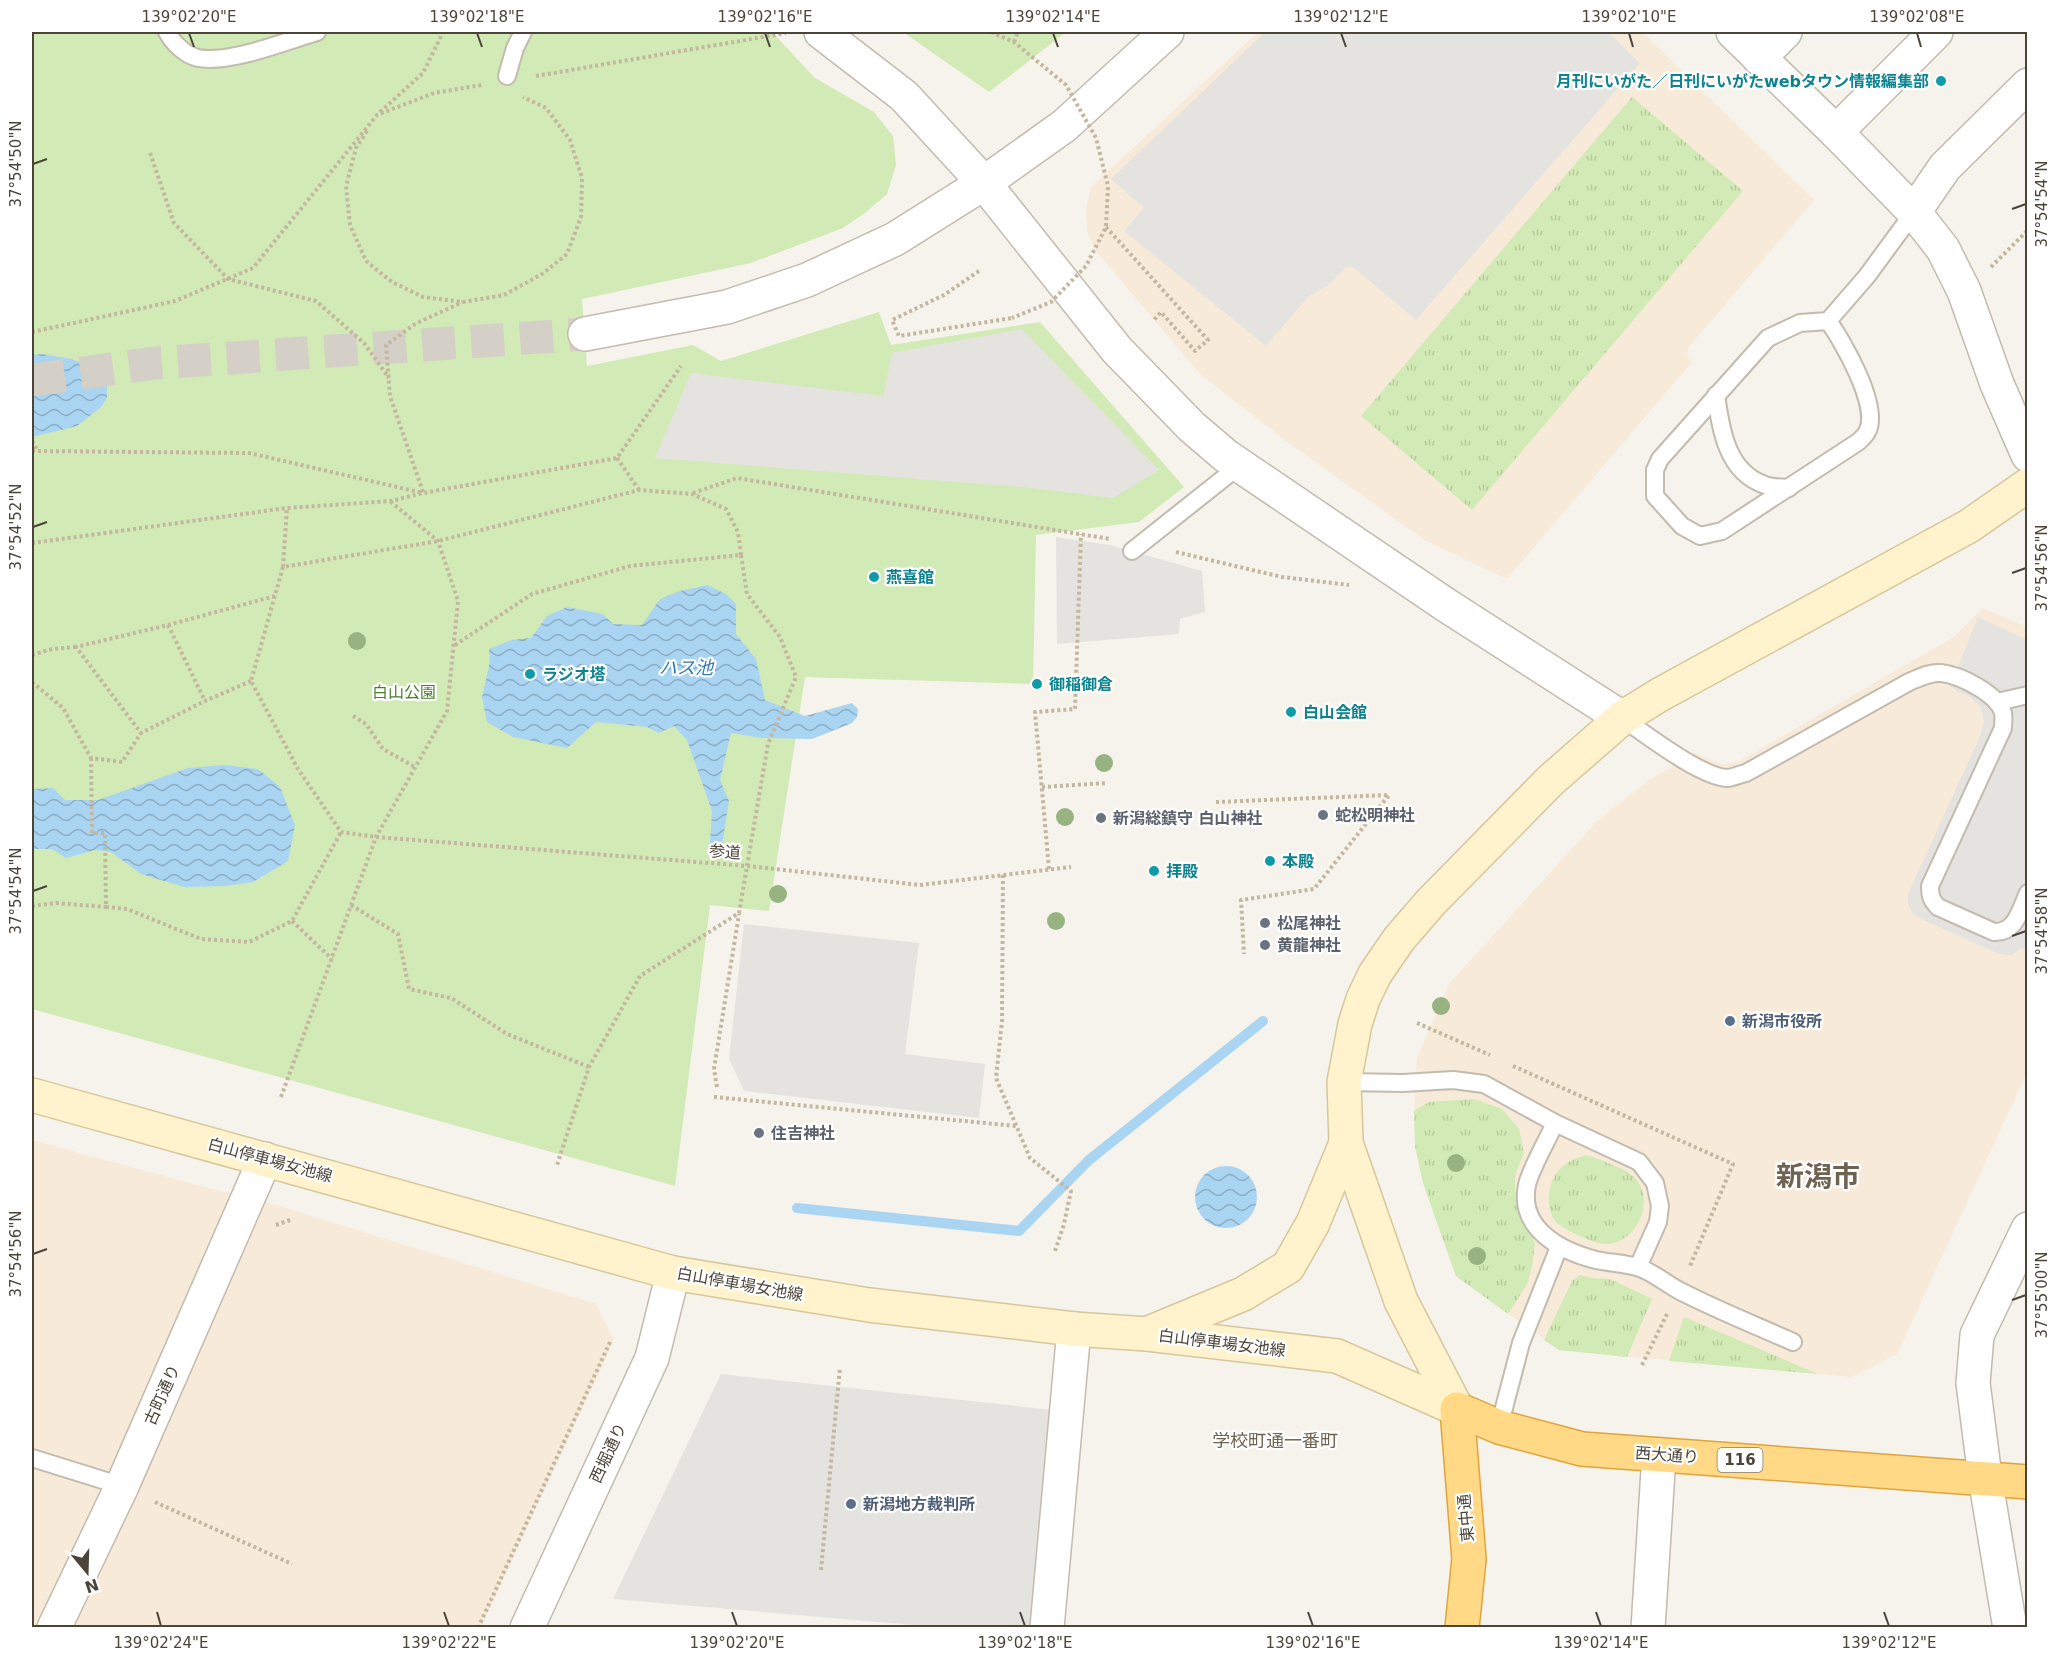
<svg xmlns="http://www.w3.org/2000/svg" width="2059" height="1659" font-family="'DejaVu Sans','Noto Sans JP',sans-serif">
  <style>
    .commercial { fill: #f7ead8 }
    .grass { fill: url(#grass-tufts) }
    .park { fill: #d2eab5 }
    .parking { fill: #e5e3e0 }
    .water { fill: url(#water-waves) }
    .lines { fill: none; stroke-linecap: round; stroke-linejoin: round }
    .stream { stroke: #a9d4f2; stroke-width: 10 }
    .tertiary-tunnel { stroke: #d4d0c8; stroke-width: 33; stroke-dasharray: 33 16; stroke-linecap: butt }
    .service-casing { stroke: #c2bbae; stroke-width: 20 }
    .minor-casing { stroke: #c2bbae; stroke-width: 36 }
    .tertiary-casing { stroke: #c2bbae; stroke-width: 36 }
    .secondary-casing { stroke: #d6c79b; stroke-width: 36 }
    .trunk-casing { stroke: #e0a43c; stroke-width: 36 }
    .path { stroke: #c4b79f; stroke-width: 4; stroke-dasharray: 3 3; stroke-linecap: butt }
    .service { stroke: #fff; stroke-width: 16 }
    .minor { stroke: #fff; stroke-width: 33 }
    .tertiary { stroke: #fff; stroke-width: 33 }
    .secondary { stroke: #fff3cd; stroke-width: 33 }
    .trunk { stroke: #ffd985; stroke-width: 33 }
    .path-bridge { stroke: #c4b79f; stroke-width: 4; stroke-dasharray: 3 3; stroke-linecap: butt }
    .tree { fill: #97b381 }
    .ticks { fill: none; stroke: #4b4439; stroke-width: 2 }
    .culture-dot { fill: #0f9aa8; stroke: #fff; stroke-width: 2 }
    .worship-dot { fill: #6b7280; stroke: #fff; stroke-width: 2 }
    .service-dot { fill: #5c6f8a; stroke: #fff; stroke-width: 2 }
    .labels { text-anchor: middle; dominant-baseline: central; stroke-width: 4.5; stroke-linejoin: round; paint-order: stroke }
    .shield { fill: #fff; stroke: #817c74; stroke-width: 1.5 }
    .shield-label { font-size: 15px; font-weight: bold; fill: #4b4439 }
    .culture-label { font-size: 16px; font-weight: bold; fill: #0d838f; stroke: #fff; text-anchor: start }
    .park-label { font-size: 16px; fill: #4a7f2a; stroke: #fff }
    .worship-label { font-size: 16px; font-weight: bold; fill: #5b616d; stroke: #fff; text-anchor: start }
    .street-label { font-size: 16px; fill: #4b4439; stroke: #fff }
    .service-label { font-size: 16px; font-weight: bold; fill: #4e5e75; stroke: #fff; text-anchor: start }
    .water-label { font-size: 18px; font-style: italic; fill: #2e7ab2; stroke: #fff }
    .neighbourhood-label { font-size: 18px; fill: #6e6250; stroke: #fff }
    .town-label { font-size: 28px; font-weight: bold; fill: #6e6250; stroke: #fff }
    .neatline { fill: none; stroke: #4b4439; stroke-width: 2 }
    .ticks-label { font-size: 15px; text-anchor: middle; fill: #4b4439 }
  </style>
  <defs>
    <pattern id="grass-tufts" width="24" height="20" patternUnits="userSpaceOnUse" patternTransform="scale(1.5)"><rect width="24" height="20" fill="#d2eab5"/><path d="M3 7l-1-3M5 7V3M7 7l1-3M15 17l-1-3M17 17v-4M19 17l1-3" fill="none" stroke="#b6ca9c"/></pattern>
    <pattern id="water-waves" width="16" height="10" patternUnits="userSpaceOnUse" patternTransform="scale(1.5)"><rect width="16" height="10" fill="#a9d4f2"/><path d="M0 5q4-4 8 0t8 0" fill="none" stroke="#8caec5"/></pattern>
  </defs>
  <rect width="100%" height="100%" fill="#f6f3ec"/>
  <g class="commercial">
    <polygon points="1258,32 1642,32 1814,200 1689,347 1687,355 1692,362 1507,579 1426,541 1286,441 1200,374 1095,250 1087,231 1086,210 1091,187"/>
    <polygon points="1983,608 2027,627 2027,1072 1897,1354 1852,1377 1559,1350 1456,1276 1423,1183 1415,1146 1414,1111 1417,1058 1449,984 1597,821 1648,781 1695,753 1721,764 1738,762 1954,637"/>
    <polygon points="32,1140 212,1189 276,1205 596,1304 614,1340 481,1627 32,1627"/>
  </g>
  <g class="grass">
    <polygon points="1632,97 1743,191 1472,510 1361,416"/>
    <polygon points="1474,1099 1502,1109 1519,1129 1524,1153 1515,1175 1515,1192 1522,1218 1535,1243 1532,1267 1527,1284 1508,1314 1456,1276 1423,1183 1415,1146 1414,1111 1429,1102"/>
    <path d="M1586,1155C1598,1159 1628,1169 1636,1179C1650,1196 1644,1223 1627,1236C1621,1241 1614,1244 1606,1244C1595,1244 1564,1230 1556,1222C1544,1207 1548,1179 1562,1167C1569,1160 1577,1158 1586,1155Z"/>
    <polygon points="1580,1275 1591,1278 1610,1279 1652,1299 1627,1357 1559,1350 1544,1340 1572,1281"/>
    <polygon points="1684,1317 1818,1374 1669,1361"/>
  </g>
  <g class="park">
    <polygon points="32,32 772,32 815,78 874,112 893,136 896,165 887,194 865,213 843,228 751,263 582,299 587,366 693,345 721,361 879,312 891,345 1040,322 1184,487 1139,522 1036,535 1033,684 805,677 769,911 710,905 675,1186 32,1009"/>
    <polygon points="903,32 1066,32 989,92"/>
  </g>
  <g class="parking">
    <polygon points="1265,32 1608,32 1640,63 1416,320 1353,267 1346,267 1327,286 1308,297 1266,346 1124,231 1144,208 1111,179"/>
    <polygon points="1022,329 1159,470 1113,498 1022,487 655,458 691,373 883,396 892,353"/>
    <polygon points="1056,537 1110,545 1202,571 1205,612 1180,619 1179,634 1057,644"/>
    <polygon points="1978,617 2027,640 2027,951 2020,948 2014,954 2007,955 1999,954 1923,920 1913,914 1908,904 1908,894 1981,734 1984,721 1981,707 1970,697 1950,687"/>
    <polygon points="744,924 919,943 905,1054 985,1064 979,1118 744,1091 729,1059"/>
    <polygon points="721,1374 1054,1410 1032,1627 937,1627 613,1599"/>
  </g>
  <g class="water">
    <polygon points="42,354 72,359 94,368 107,384 107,398 101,407 77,426 32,437 32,355"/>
    <polygon points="707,585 726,594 736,604 736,634 756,659 765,700 805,716 852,703 858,709 857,717 852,723 812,739 762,738 731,733 720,780 729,801 722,845 710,843 712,811 687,740 674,726 659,733 647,727 596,722 567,748 513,737 487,722 482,697 490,662 489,649 511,640 531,638 547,616 567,607 603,614 613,624 642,625 660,599 680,591"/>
    <polygon points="224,765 258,769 280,787 295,825 288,861 253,882 225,886 184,887 141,874 111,852 95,850 66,858 52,849 32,849 32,789 53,788 65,800 98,800 188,768"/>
    <circle cx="1226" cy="1197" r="31"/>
  </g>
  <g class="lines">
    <polyline class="stream" points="797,1208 1019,1231 1089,1160 1263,1021"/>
    <polyline class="tertiary-tunnel" points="32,380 155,363 585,334"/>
    <g class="service-casing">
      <g id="service">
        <path d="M167,32C173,43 185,55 198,58C231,64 285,41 317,32"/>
        <polyline points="507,76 515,48 523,32"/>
        <path d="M1828,321C1843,341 1881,408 1867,432C1865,436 1861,439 1858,442L1722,531L1700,536L1682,526L1655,496V470L1660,459L1768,338L1800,323L1828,321L1867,276L1914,212"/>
        <path d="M1716,395C1721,431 1727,472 1765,485C1772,488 1781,487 1789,488"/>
        <polyline points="1132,551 1239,466"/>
        <polyline points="1997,702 2028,695"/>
        <path d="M1622,718C1644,733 1702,778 1728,778C1734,777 1741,774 1746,773L1909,682C1919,678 1929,672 1941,673C1960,675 1998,694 2003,713C2004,717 2003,724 2003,728L1930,886C1930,895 1931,900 1938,907L1994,932C2016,933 2020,910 2028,893"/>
        <polyline points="1344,1082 1403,1083 1453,1080 1484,1084 1555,1123"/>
        <path d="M1638,1267L1658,1222L1660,1206L1655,1183L1639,1162L1555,1123C1548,1139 1530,1170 1527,1185C1518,1229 1561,1251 1596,1260C1610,1263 1624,1263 1637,1267C1652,1271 1666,1284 1680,1291C1717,1310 1755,1325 1793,1342"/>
        <polyline points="1499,1427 1521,1343 1559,1247"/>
        <polyline points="32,1458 122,1486"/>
      </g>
    </g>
    <g class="minor-casing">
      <g id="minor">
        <polyline points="1759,58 1785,32"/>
        <polyline points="1836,132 1936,32"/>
        <polyline points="1914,212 1945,167 2028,85"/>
        <polyline points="54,1628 122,1486 265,1159"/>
        <polyline points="1047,1628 1074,1329"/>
        <polyline points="1648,1628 1659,1455"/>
      </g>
    </g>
    <g class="tertiary-casing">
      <g id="tertiary">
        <polyline points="821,32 904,96 984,183 1117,350 1192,427 1226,456 1446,605 1622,718"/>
        <polyline points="1733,32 1836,132 1914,212 1943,249 1964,291 1997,384 2028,455"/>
        <polyline points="585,334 727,307 807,280 895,239 984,183 1064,126 1167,32"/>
        <polyline points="527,1628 652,1358 673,1273"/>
        <polyline points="2010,1628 1985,1477 1973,1383 1977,1335 2028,1229"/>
      </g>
    </g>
    <g class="secondary-casing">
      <g id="secondary">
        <polyline points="32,1095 673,1273 869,1305 1074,1329 1147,1334 1337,1356 1457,1409"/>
        <polyline points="1149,1333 1243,1294 1288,1267 1313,1223 1346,1143"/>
        <polyline points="1457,1409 1401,1301 1346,1143 1344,1082 1355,1024 1363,999 1375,974 1399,939 1431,902 1551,780 1622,718 1661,694 1969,526 2028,485"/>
      </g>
    </g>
    <g class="trunk-casing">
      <polyline id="trunk" points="1462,1628 1469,1559 1457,1409 1499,1427 1582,1449 2028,1482"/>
    </g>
    <g class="path">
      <polyline points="1014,42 1018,32"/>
      <polyline points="536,76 786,33"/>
      <polyline points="380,112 423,73 443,32"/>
      <polyline points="367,131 356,148 346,186 350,225 366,261 392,282 423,297 463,302 504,295 542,274 567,254 581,217 582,178 570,140 546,108 523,97"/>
      <polyline points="150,153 174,223 228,279 316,301 364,343 389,378"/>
      <polyline points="1106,227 1208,340 1195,351 1161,312 1153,321"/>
      <polyline points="1991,267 2028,230"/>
      <polyline points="979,271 944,295 892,320 899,336 1012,318"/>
      <polyline points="32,332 175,301 253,268 377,115 434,93 482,85"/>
      <polyline points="32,441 37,450"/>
      <polyline points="32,451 249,453 423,493"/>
      <polyline points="617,458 639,490"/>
      <polyline points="423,492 390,396 386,345 415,324 463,302"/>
      <polyline points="693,493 737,478 1110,539"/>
      <polyline points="32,543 287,508 391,501 423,493 617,458 681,366"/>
      <polyline points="1176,552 1282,577 1349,585"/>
      <polyline points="741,555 738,532 726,509 692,494 639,490 438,541 283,567 251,681 298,769 341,832 376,837 748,866 920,885 1071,867"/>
      <polyline points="283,567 287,508"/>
      <polyline points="168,625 205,701"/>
      <polyline points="455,645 532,594 630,566 741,555 747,594 780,637 796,677 768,744 739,913 640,976 589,1067 557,1165"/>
      <polyline points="32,655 52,649 76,647"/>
      <polyline points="251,681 205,701 141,733 76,647 168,625 275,596"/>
      <polyline points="32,682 63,708 91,758 122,762 141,733"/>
      <polyline points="353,716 366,724 383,749 415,767"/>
      <polyline points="91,758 92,833 105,833 106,907 127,909 201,939 249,942 292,921 341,832"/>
      <polyline points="1042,787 1107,783"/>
      <polyline points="1216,802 1389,795 1314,889 1241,900 1244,954"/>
      <polyline points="1049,869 1035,712 1075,709 1081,534"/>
      <polyline points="1003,875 1002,1021 996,1078 1030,1158 1071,1191 1064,1224 1055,1251"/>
      <polyline points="351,905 398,934 409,989 451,998 507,1034 589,1067"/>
      <polyline points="32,906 56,903 106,907"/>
      <polyline points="292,921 332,959"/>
      <polyline points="1417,1023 1490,1055"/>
      <polyline points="1513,1066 1733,1164 1690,1266"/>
      <polyline points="717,1087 714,1069 739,914"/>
      <polyline points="281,1097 376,837 447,711 458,601 438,541 391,502"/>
      <polyline points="714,1097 1016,1126"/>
      <polyline points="276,1225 293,1219"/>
      <polyline points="1642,1365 1667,1314"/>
      <polyline points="155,1502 292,1564"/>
      <polyline points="821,1570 840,1367"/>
      <polyline points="478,1628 611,1340"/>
    </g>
    <use href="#service" class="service"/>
    <use href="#minor" class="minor"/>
    <use href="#tertiary" class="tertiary"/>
    <use href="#secondary" class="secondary"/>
    <use href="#trunk" class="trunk"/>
    <polyline class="path-bridge" points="991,32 1014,42 1066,85 1096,138 1108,186 1106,227 1086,266 1051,302 1012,318"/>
  </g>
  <g class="tree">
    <circle cx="357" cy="641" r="9"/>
    <circle cx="1104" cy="763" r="9"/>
    <circle cx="1065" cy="817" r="9"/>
    <circle cx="778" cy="894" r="9"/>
    <circle cx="1056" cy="921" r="9"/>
    <circle cx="1441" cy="1006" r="9"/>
    <circle cx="1456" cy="1163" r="9"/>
    <circle cx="1477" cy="1256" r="9"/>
  </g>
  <path class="ticks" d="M189,33L194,47M477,33L482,47M765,33L770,47M1053,33L1058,47M1341,33L1346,47M1629,33L1633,47M1917,33L1921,47M33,164L47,159M2012,209L2026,204M33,527L47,522M2012,573L2026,568M33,891L47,886M2012,936L2026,931M33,1254L47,1249M2012,1300L2026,1295M157,1612L161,1626M444,1612L449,1626M732,1612L737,1626M1020,1612L1025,1626M1308,1612L1313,1626M1596,1612L1601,1626M1884,1612L1889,1626"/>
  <g class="culture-dot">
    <circle cx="1941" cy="81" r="6"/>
    <circle cx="874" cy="577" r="6"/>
    <circle cx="530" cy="674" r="6"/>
    <circle cx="1037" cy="684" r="6"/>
    <circle cx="1291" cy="712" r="6"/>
    <circle cx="1270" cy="861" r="6"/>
    <circle cx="1154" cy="871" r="6"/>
  </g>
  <g class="worship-dot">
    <circle cx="1323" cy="815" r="6"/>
    <circle cx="1101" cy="818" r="6"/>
    <circle cx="1265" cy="923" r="6"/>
    <circle cx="1265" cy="945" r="6"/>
    <circle cx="759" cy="1133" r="6"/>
  </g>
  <g class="service-dot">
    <circle cx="1730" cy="1021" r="6"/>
    <circle cx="851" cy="1504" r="6"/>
  </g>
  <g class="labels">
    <rect class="shield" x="1717.5" y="1448" width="45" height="24" rx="4.5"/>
    <g class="shield-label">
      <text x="1740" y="1460">116</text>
    </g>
    <g class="culture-label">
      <text x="1929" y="81" text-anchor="end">月刊にいがた／日刊にいがたwebタウン情報編集部</text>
      <text x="886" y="577">燕喜館</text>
      <text x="542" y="674">ラジオ塔</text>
      <text x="1049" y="684">御稲御倉</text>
      <text x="1303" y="712">白山会館</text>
      <text x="1282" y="861">本殿</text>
      <text x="1166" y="871">拝殿</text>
    </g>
    <g class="park-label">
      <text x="404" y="692">白山公園</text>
    </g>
    <g class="worship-label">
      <text x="1335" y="815">蛇松明神社</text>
      <text x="1113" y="818">新潟総鎮守 白山神社</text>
      <text x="1277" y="923">松尾神社</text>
      <text x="1277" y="945">黄龍神社</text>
      <text x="771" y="1133">住吉神社</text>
    </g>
    <g class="street-label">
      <text transform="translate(725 852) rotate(4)">参道</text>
      <text transform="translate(270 1160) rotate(15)">白山停車場女池線</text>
      <text transform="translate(740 1284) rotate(10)">白山停車場女池線</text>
      <text transform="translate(1222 1343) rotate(7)">白山停車場女池線</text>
      <text transform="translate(162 1395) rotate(-66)">古町通り</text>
      <text transform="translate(608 1453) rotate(-65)">西堀通り</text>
      <text transform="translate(1667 1455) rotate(4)">西大通り</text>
      <text transform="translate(1466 1518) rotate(-95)">東中通</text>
    </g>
    <g class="service-label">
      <text x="1742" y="1021">新潟市役所</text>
      <text x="863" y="1504">新潟地方裁判所</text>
    </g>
    <g class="water-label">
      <text x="686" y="667">ハス池</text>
    </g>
    <g class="neighbourhood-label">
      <text x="1275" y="1440">学校町通一番町</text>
    </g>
    <g class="town-label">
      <text x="1818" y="1176">新潟市</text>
    </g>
  </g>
  <rect width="2059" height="1659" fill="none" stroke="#ffffff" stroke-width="66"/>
  <g transform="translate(87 1572) rotate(161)" stroke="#ffffff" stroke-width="4.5" paint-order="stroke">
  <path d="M0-4.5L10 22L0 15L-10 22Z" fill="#4b4439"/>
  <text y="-9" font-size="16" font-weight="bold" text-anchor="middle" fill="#4b4439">N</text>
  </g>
  <rect x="33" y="33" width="1993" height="1593" class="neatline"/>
  <g class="ticks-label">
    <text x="189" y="22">139°02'20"E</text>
    <text x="477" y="22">139°02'18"E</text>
    <text x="765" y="22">139°02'16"E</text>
    <text x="1053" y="22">139°02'14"E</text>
    <text x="1341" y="22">139°02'12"E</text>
    <text x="1629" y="22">139°02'10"E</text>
    <text x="1917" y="22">139°02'08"E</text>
    <text transform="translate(16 164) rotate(-90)" y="5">37°54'50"N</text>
    <text transform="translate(2042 204) rotate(-90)" y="5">37°54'54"N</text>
    <text transform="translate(16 527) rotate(-90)" y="5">37°54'52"N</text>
    <text transform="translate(2042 568) rotate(-90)" y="5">37°54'56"N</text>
    <text transform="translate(16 891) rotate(-90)" y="5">37°54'54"N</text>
    <text transform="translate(2042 931) rotate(-90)" y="5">37°54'58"N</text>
    <text transform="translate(16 1254) rotate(-90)" y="5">37°54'56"N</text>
    <text transform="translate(2042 1295) rotate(-90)" y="5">37°55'00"N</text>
    <text x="161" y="1648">139°02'24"E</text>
    <text x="449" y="1648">139°02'22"E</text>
    <text x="737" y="1648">139°02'20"E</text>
    <text x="1025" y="1648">139°02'18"E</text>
    <text x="1313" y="1648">139°02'16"E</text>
    <text x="1601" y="1648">139°02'14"E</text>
    <text x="1889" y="1648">139°02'12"E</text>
  </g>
</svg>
